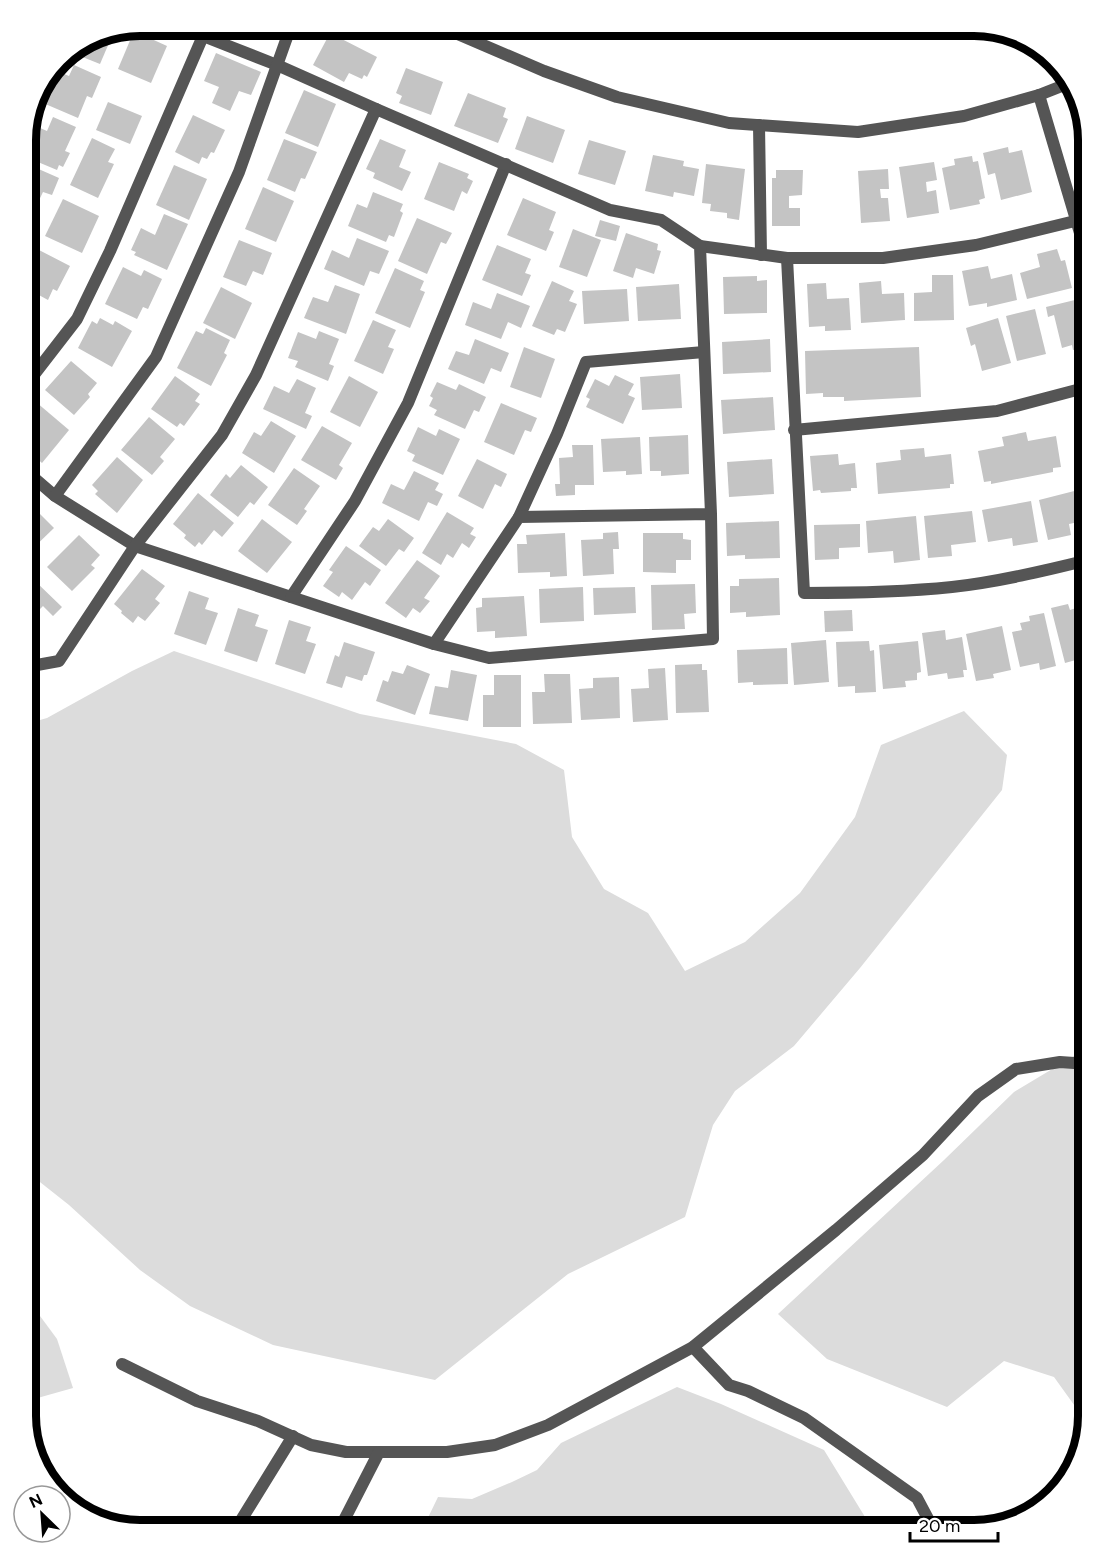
<svg xmlns="http://www.w3.org/2000/svg" width="1114" height="1556" font-family="Figtree,sans-serif">
  <style>
    .green { fill: #dcdcdc }
    .building { fill: #c4c4c4 }
    .lines { fill: none; stroke-linecap: round; stroke-linejoin: round }
    .service { stroke: #555; stroke-width: 12 }
    .minor { stroke: #555; stroke-width: 12 }
    .tertiary { stroke: #555; stroke-width: 12 }
    .rim { fill: none; stroke: #000; stroke-width: 8 }
  </style>
  <rect width="100%" height="100%" fill="#fff"/>
  <g class="green">
    <polygon points="174,651 360,714 516,744 564,770 572,837 604,889 648,913 685,971 745,942 800,893 855,817 881,745 964,711 1007,755 1002,790 860,968 794,1046 735,1091 713,1125 685,1217 568,1274 435,1380 273,1345 190,1306 140,1270 69,1205 26,1171 26,724 47,718 132,671"/>
    <polygon points="1084,1050 1088,1052 1088,1416 1087,1423 1054,1377 1004,1361 947,1407 827,1359 778,1314 944,1160 1014,1092"/>
    <polygon points="26,1297 57,1339 73,1388 34,1399 26,1399"/>
    <polygon points="677,1387 721,1404 824,1450 873,1530 422,1530 438,1497 472,1499 512,1482 537,1470 561,1443"/>
  </g>
  <g class="building">
    <polygon points="227,26 254,26 250,35"/>
    <polygon points="134,31 167,46 151,83 118,69"/>
    <polygon points="330,33 377,57 367,77 364,75 362,79 349,73 344,82 313,65"/>
    <polygon points="112,36 100,64 70,52"/>
    <polygon points="216,53 261,72 251,95 239,91 230,111 212,103 219,87 204,81"/>
    <polygon points="74,65 101,77 92,98 87,96 78,118 43,103 57,71 69,76"/>
    <polygon points="406,68 443,82 431,115 399,103 402,96 396,93"/>
    <polygon points="304,90 336,104 318,147 285,133"/>
    <polygon points="468,93 506,108 503,117 508,119 498,143 454,126"/>
    <polygon points="108,102 142,116 130,144 96,130"/>
    <polygon points="193,115 225,130 214,153 211,152 207,159 202,157 199,164 175,152"/>
    <polygon points="527,116 565,130 553,163 515,149"/>
    <polygon points="53,117 76,127 65,151 70,153 63,167 59,165 57,170 26,157 28,152 26,152 26,137 31,124 47,131"/>
    <polygon points="1084,125 1088,140 1088,158 1083,160 1074,141 1080,139 1076,129"/>
    <polygon points="92,138 115,149 108,162 114,164 98,198 70,185"/>
    <polygon points="284,139 317,152 305,179 301,178 295,192 267,180"/>
    <polygon points="380,139 406,150 399,167 411,172 402,191 373,178 375,173 366,169"/>
    <polygon points="589,140 626,151 615,185 578,174"/>
    <polygon points="1008,147 1009,153 1022,150 1032,192 1001,200 995,173 988,175 983,153"/>
    <polygon points="653,155 684,161 683,166 699,169 694,196 674,192 673,197 645,191"/>
    <polygon points="972,156 973,162 978,161 985,198 979,200 980,204 950,210 942,168 955,165 954,159"/>
    <polygon points="439,162 469,174 467,178 473,181 467,194 462,191 454,211 424,199"/>
    <polygon points="934,162 937,180 926,182 927,192 936,190 939,213 907,218 899,167"/>
    <polygon points="706,164 745,169 739,220 727,218 727,213 710,211 711,204 702,203"/>
    <polygon points="174,165 207,179 189,220 156,205"/>
    <polygon points="34,167 59,178 52,195 43,192 31,217 26,215 26,183"/>
    <polygon points="888,169 889,189 880,189 881,198 888,198 890,221 861,223 858,171"/>
    <polygon points="776,170 803,170 802,195 789,196 789,208 800,208 800,226 772,226 772,178 776,178"/>
    <polygon points="263,187 294,201 276,242 245,229"/>
    <polygon points="373,192 403,204 400,211 403,213 394,237 389,235 386,242 348,226 357,204 367,208"/>
    <polygon points="523,198 556,212 549,230 554,232 546,251 507,235"/>
    <polygon points="63,199 99,216 82,253 45,236"/>
    <polygon points="164,214 188,224 167,270 134,255 136,252 131,250 141,228 155,235"/>
    <polygon points="417,218 452,233 446,244 441,242 427,274 398,261"/>
    <polygon points="600,220 620,226 616,241 595,236"/>
    <polygon points="573,229 601,240 587,277 559,267"/>
    <polygon points="626,233 658,244 657,250 661,251 654,274 636,268 633,278 613,271"/>
    <polygon points="357,238 389,251 379,274 370,271 364,286 324,269 332,250 349,258"/>
    <polygon points="239,240 272,253 263,275 253,271 246,286 223,277"/>
    <polygon points="497,245 531,259 525,273 531,275 522,296 482,280"/>
    <polygon points="1057,249 1061,261 1065,260 1072,288 1027,299 1020,273 1040,267 1037,254"/>
    <polygon points="39,250 70,266 57,291 53,289 48,300 26,288 26,275"/>
    <polygon points="988,266 991,279 1012,274 1017,300 987,307 987,303 969,306 962,271"/>
    <polygon points="123,267 141,276 144,270 162,279 148,309 143,307 137,319 105,304"/>
    <polygon points="395,268 424,281 420,290 425,292 410,328 375,313"/>
    <polygon points="932,275 953,275 954,320 914,321 914,293 932,292"/>
    <polygon points="757,276 757,281 767,280 767,313 724,314 723,277"/>
    <polygon points="552,281 574,291 569,301 577,304 565,332 557,329 554,335 532,326"/>
    <polygon points="881,281 882,294 904,293 905,320 861,323 859,283"/>
    <polygon points="826,283 827,299 849,298 851,330 825,331 825,326 809,327 807,284"/>
    <polygon points="679,284 681,319 638,321 636,287"/>
    <polygon points="335,285 360,294 346,334 304,318 313,297 328,302"/>
    <polygon points="221,287 252,303 235,339 203,323"/>
    <polygon points="627,289 629,321 584,324 582,291"/>
    <polygon points="497,293 530,306 521,328 508,322 501,339 465,325 473,302 491,309"/>
    <polygon points="1079,299 1088,338 1088,347 1073,350 1072,345 1062,348 1054,315 1048,317 1046,307"/>
    <polygon points="1035,309 1046,354 1017,361 1006,316"/>
    <polygon points="26,311 37,319 26,335"/>
    <polygon points="100,318 113,325 115,321 132,331 112,367 78,348 92,321 97,324"/>
    <polygon points="998,318 1011,363 982,371 975,344 971,346 966,328"/>
    <polygon points="373,320 396,330 388,347 394,349 383,374 354,361"/>
    <polygon points="206,328 230,340 224,353 227,355 211,386 177,368 196,331 203,334"/>
    <polygon points="319,331 339,339 329,364 334,366 328,381 295,367 298,361 288,358 298,332 316,339"/>
    <polygon points="475,339 509,353 501,372 491,368 484,384 448,369 456,351 469,355"/>
    <polygon points="770,339 771,372 723,374 722,342"/>
    <polygon points="524,347 555,359 541,398 510,387"/>
    <polygon points="919,347 921,397 844,401 844,397 823,397 823,393 806,394 805,351"/>
    <polygon points="71,361 97,383 88,394 90,397 74,415 45,390"/>
    <polygon points="680,374 682,408 642,410 640,377"/>
    <polygon points="615,375 634,384 628,395 635,398 623,424 586,407 590,399 586,397 595,379 609,386"/>
    <polygon points="175,376 200,394 195,401 200,404 184,426 180,423 177,427 151,409"/>
    <polygon points="349,376 378,392 360,427 330,412"/>
    <polygon points="297,379 316,388 305,413 312,416 306,429 263,409 274,386 289,393"/>
    <polygon points="437,382 456,390 459,384 486,397 479,412 474,410 465,429 434,415 437,410 429,406 433,398 430,396"/>
    <polygon points="773,397 775,430 723,434 721,400"/>
    <polygon points="36,402 69,430 42,463 26,449 26,414"/>
    <polygon points="501,403 537,418 531,432 525,430 514,455 484,442"/>
    <polygon points="149,417 175,439 160,457 164,461 152,475 121,450"/>
    <polygon points="271,421 296,436 274,473 242,453 254,432 261,436"/>
    <polygon points="322,426 352,443 339,465 343,468 336,480 301,460"/>
    <polygon points="418,427 436,436 439,429 460,439 443,475 412,461 415,455 407,451"/>
    <polygon points="1088,431 1088,457 1082,460 1074,436"/>
    <polygon points="1026,432 1028,441 1056,436 1061,467 1053,468 1053,472 991,484 991,481 984,482 978,451 1004,446 1002,437"/>
    <polygon points="688,435 689,474 661,476 661,471 650,471 649,437"/>
    <polygon points="640,437 642,474 626,475 626,471 603,472 601,439"/>
    <polygon points="572,445 593,445 594,485 575,485 575,495 556,496 555,484 560,484 559,458 573,457"/>
    <polygon points="924,448 925,457 951,454 954,484 950,484 950,488 878,494 876,463 901,460 900,450"/>
    <polygon points="838,454 839,465 855,463 857,488 851,488 851,491 821,493 820,490 813,491 810,456"/>
    <polygon points="117,457 143,480 117,513 95,494 98,491 92,485"/>
    <polygon points="477,459 507,474 501,487 495,484 483,509 458,496"/>
    <polygon points="772,459 774,494 729,497 727,462"/>
    <polygon points="241,465 268,487 254,505 250,502 238,517 210,495 226,474 230,478"/>
    <polygon points="294,468 320,486 304,509 307,511 297,525 268,505"/>
    <polygon points="414,471 439,483 435,490 443,494 437,506 428,502 419,521 382,503 391,484 404,490"/>
    <polygon points="1086,488 1088,499 1088,520 1069,524 1071,535 1048,540 1039,500"/>
    <polygon points="198,493 234,523 222,537 214,530 202,545 199,542 195,547 184,538 186,535 173,524"/>
    <polygon points="1031,501 1038,542 1013,546 1012,538 988,542 982,510"/>
    <polygon points="31,505 54,528 26,555 26,511"/>
    <polygon points="972,511 976,542 951,545 952,556 928,558 924,516"/>
    <polygon points="447,512 474,528 470,534 476,537 469,548 462,543 453,558 447,554 441,565 422,553"/>
    <polygon points="916,516 920,560 894,563 893,551 868,553 866,521"/>
    <polygon points="262,519 292,542 267,573 238,551"/>
    <polygon points="388,519 414,538 404,552 399,549 386,566 359,546 373,527 379,531"/>
    <polygon points="779,521 780,558 745,559 745,555 727,556 726,523"/>
    <polygon points="860,524 860,547 839,548 839,559 815,560 814,525"/>
    <polygon points="618,532 619,549 613,549 614,574 583,576 581,540 603,539 603,533"/>
    <polygon points="565,533 567,576 550,577 550,572 518,573 517,544 527,544 526,535"/>
    <polygon points="643,533 683,533 683,539 691,540 691,560 676,560 676,573 643,572"/>
    <polygon points="79,535 100,555 91,565 95,568 72,591 47,567"/>
    <polygon points="346,546 381,570 370,586 365,582 352,600 342,592 339,597 323,586 333,572 329,570"/>
    <polygon points="417,560 440,576 424,598 430,601 420,613 413,608 406,618 385,603"/>
    <polygon points="142,569 165,586 155,599 160,603 145,621 138,616 133,623 121,613 122,611 114,604"/>
    <polygon points="779,578 780,615 746,617 746,612 730,613 730,586 739,586 739,579"/>
    <polygon points="35,581 62,607 53,616 43,606 32,617 39,625 29,636 26,633 26,590"/>
    <polygon points="695,584 696,613 684,614 685,629 652,630 651,585"/>
    <polygon points="583,587 584,621 540,623 539,589"/>
    <polygon points="635,587 636,613 594,615 593,588"/>
    <polygon points="189,591 209,598 205,609 218,613 206,645 174,634"/>
    <polygon points="524,596 527,636 495,638 495,631 477,632 476,608 482,607 482,598"/>
    <polygon points="1068,604 1070,610 1079,607 1080,613 1088,611 1088,647 1081,649 1083,658 1065,663 1051,608"/>
    <polygon points="238,608 259,615 255,626 268,630 257,662 224,651"/>
    <polygon points="852,610 853,631 825,632 824,611"/>
    <polygon points="1044,613 1056,666 1040,670 1039,663 1020,667 1012,632 1022,630 1020,623 1030,621 1029,616"/>
    <polygon points="289,620 311,627 306,641 316,644 305,674 275,664"/>
    <polygon points="1002,626 1011,670 993,674 994,678 976,681 966,634"/>
    <polygon points="945,630 946,640 962,637 967,670 963,670 964,677 948,679 947,673 928,676 922,633"/>
    <polygon points="826,640 829,682 794,685 791,643"/>
    <polygon points="869,641 870,651 874,650 876,692 855,693 855,686 838,687 836,642"/>
    <polygon points="918,641 921,672 917,673 917,680 905,681 906,687 883,689 879,645"/>
    <polygon points="344,642 375,652 367,675 364,675 362,681 346,676 342,688 326,683 335,655 339,657"/>
    <polygon points="787,648 788,684 753,685 753,682 738,683 737,650"/>
    <polygon points="702,664 702,670 707,670 709,712 676,713 675,665"/>
    <polygon points="407,665 430,674 415,715 376,701 383,680 388,682 392,671 403,674"/>
    <polygon points="665,668 668,720 633,722 631,689 649,688 648,669"/>
    <polygon points="451,670 477,675 468,721 429,714 435,686 448,688"/>
    <polygon points="544,674 570,674 572,723 533,724 532,692 545,692"/>
    <polygon points="494,675 521,675 521,727 483,727 483,695 494,695"/>
    <polygon points="619,677 620,718 581,720 579,689 593,688 593,678"/>
  </g>
  <g class="lines">
    <g class="service">
      <polyline points="693,1347 729,1385 748,1391 804,1418 917,1498 934,1530"/>
      <polyline points="235,1530 293,1436"/>
    </g>
    <g class="minor">
      <polyline points="203,36 277,65 376,109"/>
      <polyline points="1039,95 1088,260"/>
      <polyline points="759,125 761,255"/>
      <polyline points="700,246 787,258"/>
      <polyline points="26,385 77,319 110,251 203,36 176,26"/>
      <polyline points="794,430 997,411 1088,387"/>
      <polyline points="26,471 55,496 135,546 291,597 355,501 408,403 506,164"/>
      <polyline points="55,496 156,357 239,172 291,26"/>
      <polyline points="519,517 557,434 586,362 704,352"/>
      <path d="M1088,560C1044,571 998,582 952,587C903,592 854,593 804,593L787,258H883L976,245L1075,221L1088,216"/>
      <polyline points="291,597 434,644"/>
      <polyline points="26,667 59,661 135,546 222,435 256,375 376,109 610,210 661,220 700,246 711,514 713,639 489,658 434,644 519,517 711,514"/>
      <polyline points="122,1364 197,1401 258,1421 311,1445 346,1452 447,1452 495,1445 548,1425 693,1347 836,1230 923,1155 978,1096 1016,1069 1060,1062 1088,1064"/>
      <polyline points="339,1530 379,1452"/>
    </g>
    <polyline class="tertiary" points="439,26 544,71 617,97 729,123 858,132 964,116 1039,95 1072,82"/>
  </g>
  <path d="M0 0H1114V1556H0ZM140 36H974A104 104 0 0 1 1078 140V1416A104 104 0 0 1 974 1520H140A104 104 0 0 1 36 1416V140A104 104 0 0 1 140 36Z" fill="#fff" fill-rule="evenodd"/>
  <path class="rim" d="M140 36H974A104 104 0 0 1 1078 140V1416A104 104 0 0 1 974 1520H140A104 104 0 0 1 36 1416V140A104 104 0 0 1 140 36Z"/>
  <g transform="translate(42 1514) rotate(335)"><circle r="28" fill="#ffffff" stroke="#999999" stroke-width="1.5"/>
  <path d="M0-4.5L10 22L0 15L-10 22Z" fill="#000000"/>
  <text y="-9" font-size="16" font-weight="bold" text-anchor="middle" fill="#000000">N</text>
  </g>
  <path d="M910 1532v9h88v-9" fill="none" stroke="#000000" stroke-width="3"/>
  <text x="919" y="1532" font-size="18" fill="#000000" stroke="#ffffff" stroke-width="4.5" paint-order="stroke">20 m</text>
</svg>
